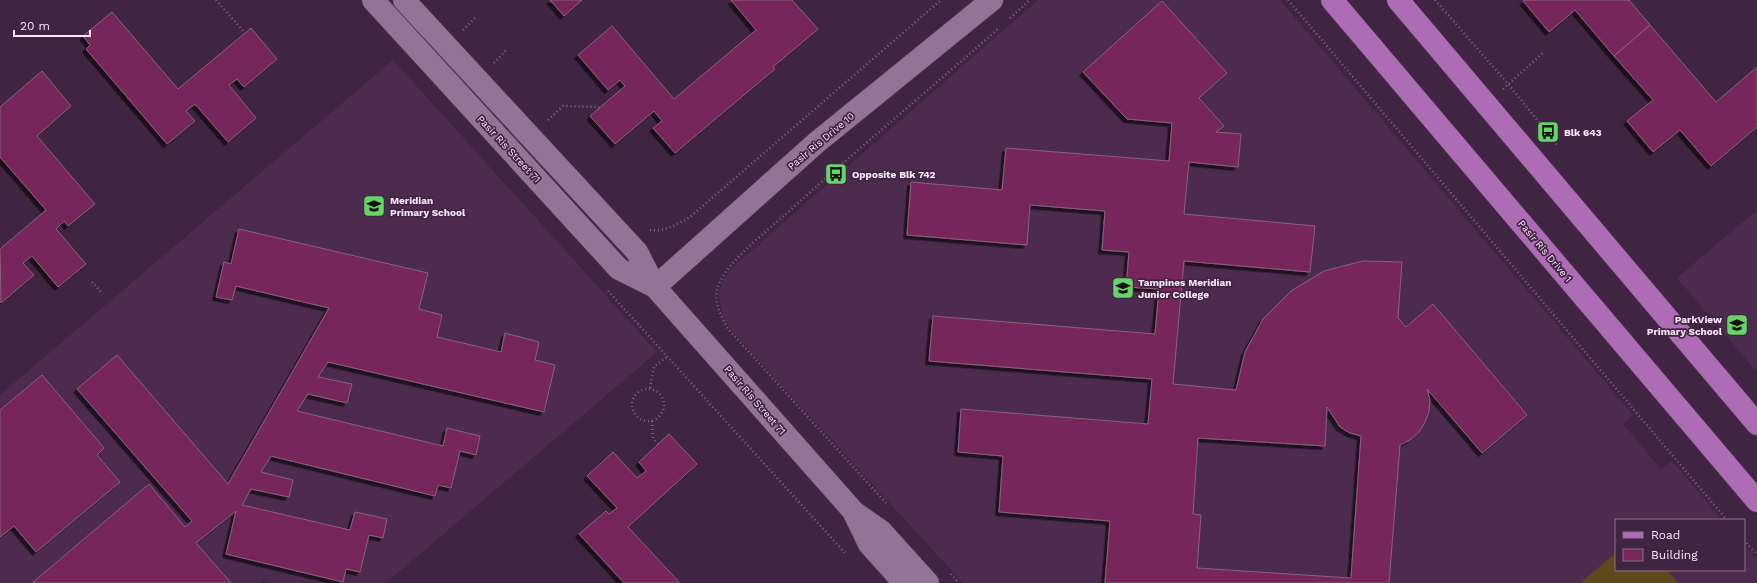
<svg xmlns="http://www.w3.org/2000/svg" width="1757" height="583" font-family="'Work Sans',sans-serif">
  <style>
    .built { fill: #4c2b4f }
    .green { fill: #5e491a }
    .building { fill: #77275c; stroke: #8b6179; fill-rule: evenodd; filter: url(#shadow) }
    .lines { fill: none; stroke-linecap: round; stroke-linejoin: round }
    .minor-casing { stroke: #59415b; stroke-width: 23 }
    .major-casing { stroke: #59415b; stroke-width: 23 }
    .path { stroke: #7c647f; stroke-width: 2.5; stroke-dasharray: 1 3; stroke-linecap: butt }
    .minor { stroke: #937496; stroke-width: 22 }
    .major { stroke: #af6cb6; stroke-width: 22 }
    .labels { text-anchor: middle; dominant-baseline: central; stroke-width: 3.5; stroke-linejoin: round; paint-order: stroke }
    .poi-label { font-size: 10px; font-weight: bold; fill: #f9e7fa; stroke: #402543; text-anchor: start }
    .street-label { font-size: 10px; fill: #f9e7fa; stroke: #402543 }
  </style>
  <defs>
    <filter id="shadow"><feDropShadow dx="-3.5" dy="3.5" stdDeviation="0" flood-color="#0009"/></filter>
  </defs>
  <rect width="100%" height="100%" fill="#402543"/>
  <g class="built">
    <polygon points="1038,0 1280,0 1633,415 1623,424 1661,469 1672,461 1722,520 1616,520 1616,570 1744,570 1744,545 1757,560 1757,583 963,583 732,331 724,319 719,296 723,280 733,267"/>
    <polygon points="393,60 657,352 386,583 269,583 265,579 260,583 0,583 0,395"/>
    <polygon points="1757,210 1757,372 1677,278"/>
  </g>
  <polygon class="green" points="1616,553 1616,570 1667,570 1678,583 1580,583"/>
  <g class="building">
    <polygon points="550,0 582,0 564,16"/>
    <polygon points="731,0 792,0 818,29 773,67 775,69 675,153 653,128 662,121 654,111 615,144 590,116 625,86 620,80 608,90 578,55 612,26 674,99 756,30"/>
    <polygon points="1525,0 1629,0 1650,25 1614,56 1575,10 1549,32 1523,1"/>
    <path d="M1162,1L1227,73L1199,98L1224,126L1216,132L1241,134L1238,167L1189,162L1184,214L1315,226L1310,272L1184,261L1173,384L1236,390L1245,352L1263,319L1291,291L1324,271L1363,261L1402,262L1398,318L1406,327L1433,304L1527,415L1482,453L1427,389L1430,400L1429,412L1425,422L1419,432L1410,440L1400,445L1389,583H1105L1110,521L999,512L1003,456L958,452L961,409L1148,424L1152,379L929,361L933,316L1155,334L1159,289L1126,287L1129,252L1102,250L1105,211L1030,205L1027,245L907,235L911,182L1002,190L1006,148L1169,161L1172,123L1127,119L1083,72ZM1327,407L1340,427L1350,433L1361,436L1351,578L1197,568L1201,515L1193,514L1198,438L1325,446Z"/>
    <polygon points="112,12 178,89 251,28 277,59 244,87 237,79 229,85 256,118 228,142 195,104 186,111 195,121 167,144 86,49 90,45 83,36"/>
    <polygon points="1650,25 1716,102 1757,67 1757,127 1711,166 1680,130 1653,152 1627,121 1653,100 1614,56"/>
    <polygon points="42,71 71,106 37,136 95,204 68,226 64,221 56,229 86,264 58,287 32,256 23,263 34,275 1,303 0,249 46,210 0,157 0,107"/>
    <polygon points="239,229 428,273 419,309 442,315 437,337 501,352 505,333 539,342 535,360 555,365 544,412 328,362 318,377 352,384 347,403 308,394 297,411 443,446 447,428 480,436 476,455 460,451 451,488 438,485 435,496 271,456 261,472 293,480 289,497 251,489 242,505 350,530 355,512 387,519 383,538 369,535 360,572 346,569 343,582 226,554 236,511 196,543 231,583 32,583 149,484 185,527 192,521 77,389 117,355 228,484 329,308 236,286 232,300 216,297 224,262 231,264"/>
    <polygon points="42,375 104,448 97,455 120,482 36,552 14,526 0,537 0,410"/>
    <polygon points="669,434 697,464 628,527 680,583 624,583 579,534 606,511 609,514 617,508 587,476 613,452 637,478 646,471 639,462"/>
  </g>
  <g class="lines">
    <g class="minor-casing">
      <g id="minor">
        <polyline points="373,0 619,269 655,287"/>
        <polyline points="404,0 637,252 655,287 854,512 881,531 928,583"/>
        <polyline points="655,287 816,143 992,0"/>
        <polyline points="854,513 869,544 904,583"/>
      </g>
    </g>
    <g class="major-casing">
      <g id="major">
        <polyline points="1332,0 1757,501"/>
        <polyline points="1398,0 1757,424"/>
      </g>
    </g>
    <g class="path">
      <polyline points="216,0 245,33"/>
      <polyline points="1288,0 1727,520"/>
      <polyline points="1435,0 1509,85 1558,146"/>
      <polyline points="1010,18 1030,0"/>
      <polyline points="463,30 475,18"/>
      <polyline points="494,63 506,50"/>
      <polyline points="1503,89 1544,52"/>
      <polyline points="548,120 563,106 600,107"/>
      <path d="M650,230C665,232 677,224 690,217L941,0"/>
      <polyline points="92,282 103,294"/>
      <polyline points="608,291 845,553"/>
      <polyline points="650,388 654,367 668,356"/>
      <circle cx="648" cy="405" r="16"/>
      <polyline points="652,421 653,438 658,444"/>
      <path d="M886,503L728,329C720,314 712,300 719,284C729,260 766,232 786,214C855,151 928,91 999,28"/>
      <polyline points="1744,540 1757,555"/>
      <polyline points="951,574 959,583"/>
    </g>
    <use href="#minor" class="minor"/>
    <use href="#major" class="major"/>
  </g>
  <defs>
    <g id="bus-square" transform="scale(1.15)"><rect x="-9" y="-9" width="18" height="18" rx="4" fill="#66d467" stroke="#402543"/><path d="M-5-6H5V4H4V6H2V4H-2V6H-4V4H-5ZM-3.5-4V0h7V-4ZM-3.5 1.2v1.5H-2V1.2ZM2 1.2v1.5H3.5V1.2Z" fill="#111"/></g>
    <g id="school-square" transform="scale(1.15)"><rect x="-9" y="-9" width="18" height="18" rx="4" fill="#66d467" stroke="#402543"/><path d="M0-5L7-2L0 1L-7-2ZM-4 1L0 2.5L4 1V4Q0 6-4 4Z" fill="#111"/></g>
    <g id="university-square" transform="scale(1.15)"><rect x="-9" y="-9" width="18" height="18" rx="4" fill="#66d467" stroke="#402543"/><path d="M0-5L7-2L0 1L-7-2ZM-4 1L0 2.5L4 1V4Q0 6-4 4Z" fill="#111"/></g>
  </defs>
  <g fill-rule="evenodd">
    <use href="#bus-square" x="1548" y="132"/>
    <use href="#bus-square" x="836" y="174"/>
    <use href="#school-square" x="374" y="206"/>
    <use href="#university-square" x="1123" y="288"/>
    <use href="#school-square" x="1737" y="325"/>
  </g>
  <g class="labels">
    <g class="poi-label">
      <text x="1564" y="132">Blk 643</text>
      <text x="852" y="174">Opposite Blk 742</text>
      <text x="390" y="200">Meridian<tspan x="390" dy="12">Primary School</tspan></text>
      <text x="1138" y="282">Tampines Meridian<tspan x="1138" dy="12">Junior College</tspan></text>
      <text x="1722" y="319" text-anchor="end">ParkView<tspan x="1722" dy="12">Primary School</tspan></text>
    </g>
    <g class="street-label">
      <text transform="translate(821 141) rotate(-40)">Pasir Ris Drive 10</text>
      <text transform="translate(509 149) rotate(47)">Pasir Ris Street 71</text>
      <text transform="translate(1545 251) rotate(50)">Pasir Ris Drive 1</text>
      <text transform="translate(755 400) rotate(49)">Pasir Ris Street 71</text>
    </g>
  </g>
  <rect x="1615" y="519" width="130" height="52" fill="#402543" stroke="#8a738c"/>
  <rect x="1623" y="532" width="20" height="6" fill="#af6cb6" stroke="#8a738c"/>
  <text x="1651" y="539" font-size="12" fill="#f9e7fa">Road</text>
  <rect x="1623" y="549" width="20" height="12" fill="#77275c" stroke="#8a738c"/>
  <text x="1651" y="559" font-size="12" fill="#f9e7fa">Building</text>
  <path d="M14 30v6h76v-6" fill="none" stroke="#f9e7fa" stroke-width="2"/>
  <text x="20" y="30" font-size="12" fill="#f9e7fa" stroke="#402543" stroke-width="3" paint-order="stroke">20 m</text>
</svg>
